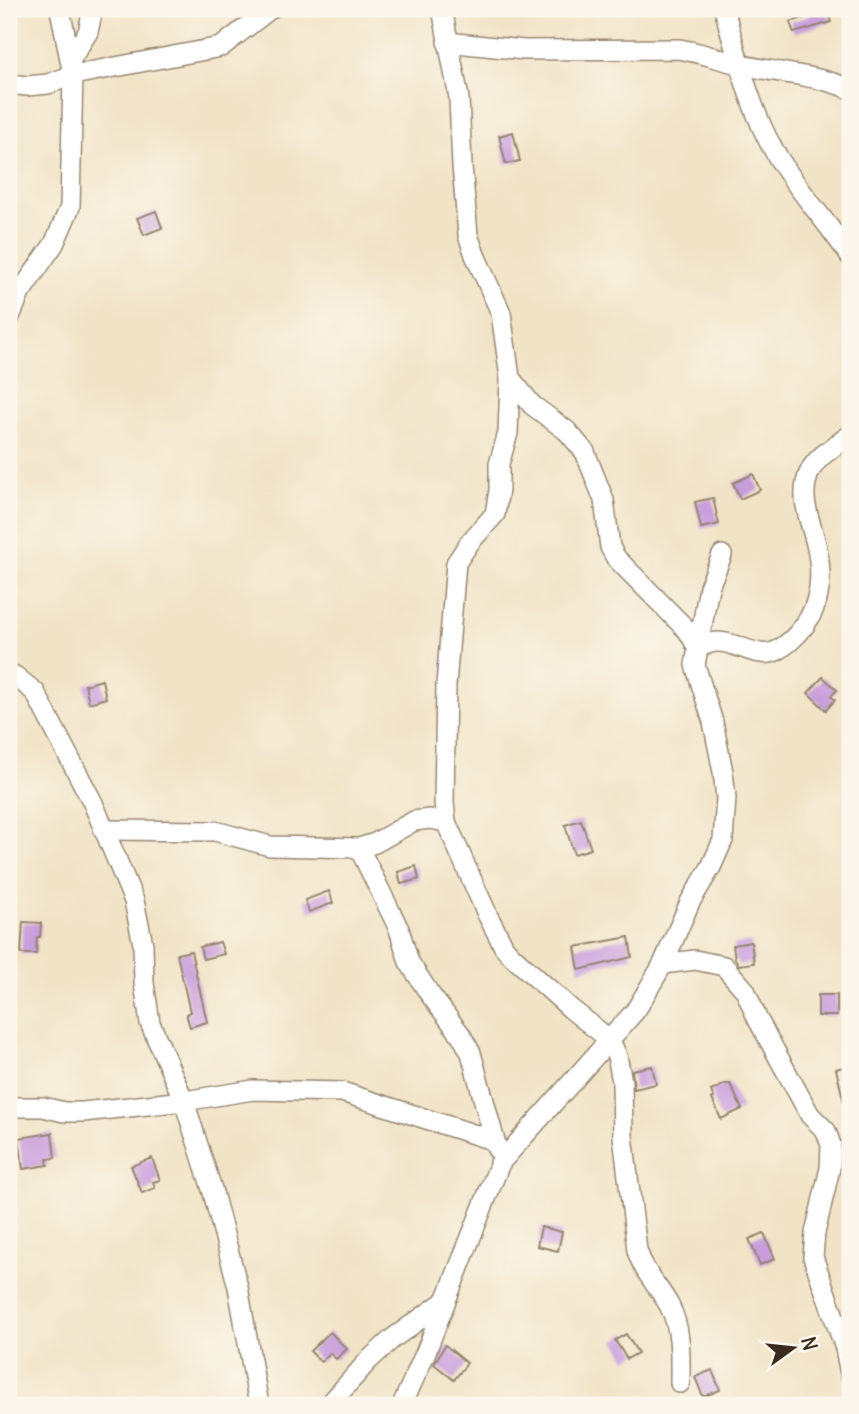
<svg xmlns="http://www.w3.org/2000/svg" width="859" height="1414" font-family="Delius,sans-serif">
  <style>
    .building { fill: #c89ddc }
    .lines { fill: none; stroke-linecap: round; stroke-linejoin: round }
    .minor-casing { stroke: #968672; stroke-width: 22 }
    .minor { stroke: #fff; stroke-width: 19 }
  </style>
  <rect width="100%" height="100%" fill="#fbf7ec"/>
  <filter id="ink" filterUnits="userSpaceOnUse"><feTurbulence type="fractalNoise" baseFrequency=".0143" numOctaves="2"/><feDisplacementMap in="SourceGraphic" scale="14" xChannelSelector="R" yChannelSelector="G"/><feConvolveMatrix kernelMatrix="1 2 1 2 8 2 1 2 1" color-interpolation-filters="sRGB"/></filter>
  <filter id="wash" filterUnits="userSpaceOnUse"><feTurbulence type="fractalNoise" baseFrequency=".00686" numOctaves="4" result="noise"/><feDisplacementMap in="SourceGraphic" scale="28" xChannelSelector="R" yChannelSelector="G"/><feGaussianBlur stdDeviation="1.57" result="paint"/><feColorMatrix in="noise" values="0 0 0 0 0 0 0 0 0 0 0 0 0 0 0 0 0 1.4 0 .05"/><feComposite in="paint" operator="in"/></filter>
  <g filter="url(#wash)">
    <rect width="100%" height="100%" fill="#f1e3c6"/>
    <g id="blocks">
      <g class="building">
        <polygon points="808,9 821,9 822,12 828,11 831,22 794,33 790,22 810,16"/>
        <polygon points="513,132 520,161 506,164 499,136"/>
        <polygon points="156,211 162,228 144,235 137,218"/>
        <polygon points="753,474 760,490 740,499 733,483"/>
        <polygon points="713,498 719,524 701,528 695,502"/>
        <polygon points="823,677 837,690 831,696 835,700 826,710 808,693"/>
        <polygon points="102,680 106,698 89,703 85,685"/>
        <polygon points="581,820 591,849 574,854 565,825"/>
        <polygon points="416,866 419,879 401,884 398,872"/>
        <polygon points="329,891 333,903 309,912 305,900"/>
        <polygon points="23,922 41,923 40,937 37,937 36,954 21,954"/>
        <polygon points="629,937 632,957 579,970 575,947"/>
        <polygon points="220,942 224,954 203,959 200,947"/>
        <polygon points="751,942 754,963 739,965 735,959 733,945"/>
        <polygon points="191,951 207,1022 190,1027 186,1014 190,1012 177,954"/>
        <rect x="818" y="995" width="19" height="21"/>
        <polygon points="850,1065 850,1106 845,1107 836,1069"/>
        <polygon points="652,1066 656,1084 634,1089 632,1070"/>
        <polygon points="725,1084 730,1084 742,1109 721,1119 712,1099 714,1098 711,1091"/>
        <polygon points="52,1133 55,1158 47,1159 48,1165 23,1169 19,1138"/>
        <polygon points="152,1158 160,1180 153,1182 155,1188 142,1193 131,1166"/>
        <polygon points="541,1227 562,1232 558,1251 537,1246"/>
        <polygon points="764,1233 775,1259 760,1265 749,1239"/>
        <polygon points="330,1332 347,1349 336,1359 330,1353 321,1362 310,1351"/>
        <polygon points="626,1334 638,1353 627,1359 615,1340"/>
        <polygon points="445,1345 467,1363 454,1380 434,1364"/>
        <polygon points="712,1370 720,1390 703,1397 695,1377"/>
      </g>
    </g>
  </g>
  <g filter="url(#ink)">
    <use href="#blocks" fill-opacity="0" stroke="#968672" stroke-width="2"/>
    <g class="lines">
      <g class="minor-casing">
        <g id="minor">
          <path d="M442,9L459,98L462,166L468,235L475,255L501,313L510,378L532,405L567,431L585,452L604,500L610,547L616,558L688,631L698,648C704,645 711,642 718,642C739,642 761,662 780,649C818,623 826,586 816,544C810,519 798,496 810,471C818,455 836,446 850,435"/>
          <path d="M724,9C735,48 745,89 762,127C783,175 821,213 850,256"/>
          <path d="M447,42L524,50L678,49C700,52 721,60 742,65C777,73 818,75 850,89"/>
          <polyline points="71,59 88,32 93,9"/>
          <polyline points="9,84 27,86 48,84 73,75 221,47 270,9"/>
          <polyline points="9,319 20,293 54,244 70,207 73,75 60,9"/>
          <path d="M510,378L508,433L499,464V490L495,514L470,542L456,563L446,685L444,802L446,822L488,916L504,947L513,957L571,1009L610,1040L617,1056L622,1081L623,1136L637,1250C643,1272 660,1288 670,1307C682,1331 680,1358 680,1383"/>
          <polyline points="9,674 15,676 35,692 93,803 134,901 143,944 144,983 150,1023 184,1101 212,1189 238,1287 259,1405"/>
          <polyline points="104,830 215,831 270,846 359,848 375,843 414,821 430,819 446,822"/>
          <polyline points="359,848 399,929 409,962 429,993 461,1035 471,1053 497,1149"/>
          <polyline points="663,964 695,960 724,966 745,990 757,1018 810,1115 826,1131 831,1145 830,1168 815,1233 813,1257 845,1348 850,1374"/>
          <polyline points="9,1107 43,1107 64,1112 83,1112 184,1101 253,1090 342,1092 495,1141"/>
          <polyline points="329,1405 368,1361 392,1339 445,1301"/>
          <polyline points="402,1405 425,1354 500,1163 636,1010 663,964 690,902 711,867 723,840 726,798 723,772 713,722 695,665 709,587 722,555"/>
        </g>
      </g>
      <use href="#minor" class="minor"/>
    </g>
  </g>
  <rect width="859" height="1414" fill="none" stroke="#fbf7ec" stroke-width="35"/>
  <g transform="translate(793 1348) rotate(75)" stroke="#fbf7ec" stroke-width="5" paint-order="stroke">
  <path d="M0-5L12 26L0 18L-12 26Z" fill="#3b2a1e"/>
  <text y="-10" font-size="19" font-weight="bold" text-anchor="middle" fill="#3b2a1e">N</text>
  </g>
</svg>
